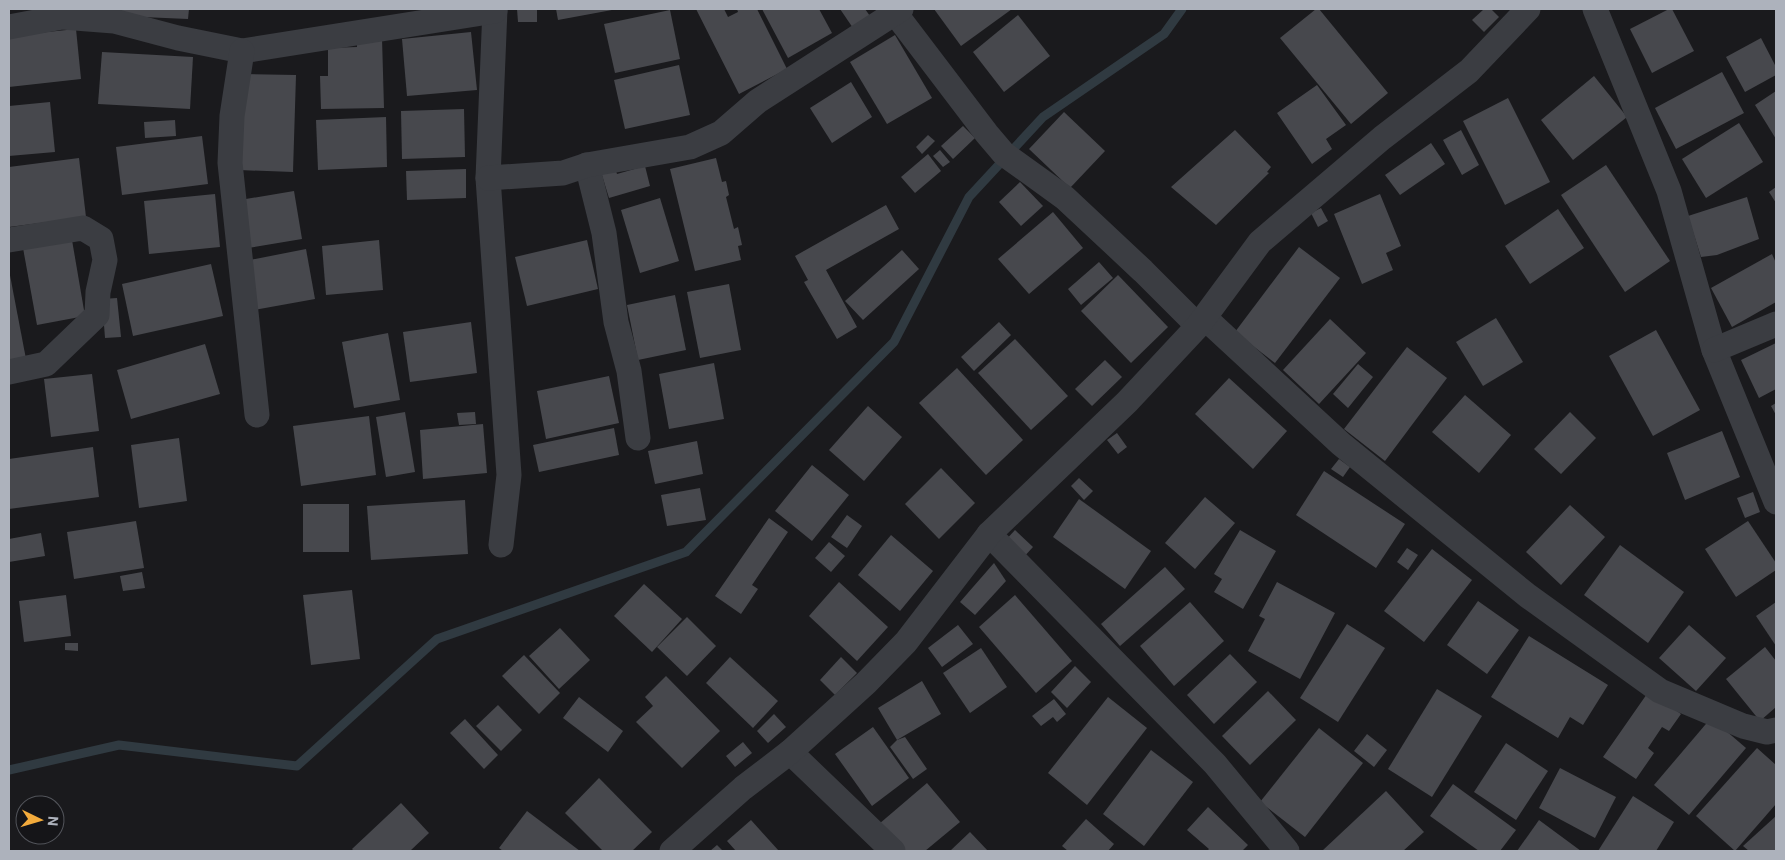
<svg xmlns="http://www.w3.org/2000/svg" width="1785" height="860" font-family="Roboto,sans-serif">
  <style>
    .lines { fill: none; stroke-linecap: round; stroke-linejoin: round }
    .stream { stroke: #303a41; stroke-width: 9 }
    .building { fill: #47484d }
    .street { stroke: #3b3d42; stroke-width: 25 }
  </style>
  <rect width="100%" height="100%" fill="#1a1a1d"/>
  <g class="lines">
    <polyline class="stream" points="9,770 119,745 297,766 437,639 686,552 894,342 969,197 1043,117 1164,34 1182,9"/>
  </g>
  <g class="building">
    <polygon points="120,9 189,9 188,19 119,16"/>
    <polygon points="517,9 537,9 537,22 518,22"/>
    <polygon points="556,9 612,9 612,10 558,20"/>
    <polygon points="696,9 724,9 728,17 738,12 737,9 757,9 787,69 739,94"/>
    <polygon points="762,9 819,9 832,33 788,58"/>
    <polygon points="840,9 865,9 870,16 853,28"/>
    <polygon points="934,9 1012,9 961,46"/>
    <polygon points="1316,9 1319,9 1388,93 1351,124 1280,38"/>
    <polygon points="1484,9 1491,9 1499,17 1484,32 1472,20"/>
    <polygon points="1669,9 1672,9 1694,51 1652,73 1630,29"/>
    <polygon points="670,10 680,59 615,73 604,24"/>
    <polygon points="1018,15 1050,56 1004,92 973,52"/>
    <polygon points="76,29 81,79 9,87 9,36"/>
    <polygon points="471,32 477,90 407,96 402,39"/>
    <polygon points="895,35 932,98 887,124 850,62"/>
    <polygon points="382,38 384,108 321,109 320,76 328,76 328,48 357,47 357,39"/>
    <polygon points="1761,38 1776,67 1776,75 1745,92 1726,57"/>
    <polygon points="102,52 193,57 190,109 98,104"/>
    <polygon points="679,65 690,115 625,129 614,80"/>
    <polygon points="1722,72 1744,113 1676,149 1655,108"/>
    <polygon points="243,74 296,75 293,172 239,170"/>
    <polygon points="1594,76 1627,117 1573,160 1541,120"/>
    <polygon points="851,82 872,117 832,143 810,108"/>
    <polygon points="1317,85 1346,125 1326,139 1332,149 1312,164 1277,113"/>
    <polygon points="1776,91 1776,139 1755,105"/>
    <polygon points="1508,98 1550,182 1505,205 1463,121"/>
    <polygon points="50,102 55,152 9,156 9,106"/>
    <polygon points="464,109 465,157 402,159 401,111"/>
    <polygon points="1064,112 1105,151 1070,188 1029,149"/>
    <polygon points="386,117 387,167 318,170 316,120"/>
    <polygon points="175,120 176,136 145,138 144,122"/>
    <polygon points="1739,123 1763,162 1706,198 1682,159"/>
    <polygon points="963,126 975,138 953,159 941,146"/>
    <polygon points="1235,130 1271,167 1267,172 1269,173 1216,225 1171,187"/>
    <polygon points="1461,130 1479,165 1462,175 1443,140"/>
    <polygon points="928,135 935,141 922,154 916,147"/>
    <polygon points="202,136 208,184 122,195 116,147"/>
    <polygon points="1431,143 1445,164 1400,195 1385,175"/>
    <polygon points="940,150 950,162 943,167 933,156"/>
    <polygon points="928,154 941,171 915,193 901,177"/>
    <polygon points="79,158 86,217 9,227 9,167"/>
    <polygon points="716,158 722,182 726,181 729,195 726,197 734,229 738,227 742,245 738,246 741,260 695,271 670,169"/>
    <polygon points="1606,165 1670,261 1625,292 1561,195"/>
    <polygon points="645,166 650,186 609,198 601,172 615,168 617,174"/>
    <polygon points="466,169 466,198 407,200 406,171"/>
    <polygon points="1020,182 1043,206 1021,226 999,202"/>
    <polygon points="1776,187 1776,203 1769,192"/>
    <polygon points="294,191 302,239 248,248 240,200"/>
    <polygon points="215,194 220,247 149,254 144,201"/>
    <polygon points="1380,194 1401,246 1386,253 1393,270 1362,284 1334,214"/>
    <polygon points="1747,197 1759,239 1717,255 1701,257 1688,216"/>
    <polygon points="660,198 679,261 640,273 621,210"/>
    <polygon points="886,205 899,229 826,270 857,327 837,339 804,282 808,280 795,256"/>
    <polygon points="1321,208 1328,221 1318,227 1311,213"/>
    <polygon points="1558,209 1584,248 1530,284 1505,246"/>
    <polygon points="1053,212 1083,248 1029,294 998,259"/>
    <polygon points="72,240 85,316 37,325 23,248"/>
    <polygon points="379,240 383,290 326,295 322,246"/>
    <polygon points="587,240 598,289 527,306 515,257"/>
    <polygon points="1299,247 1340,278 1275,363 1235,332"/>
    <polygon points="306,249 315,299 254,310 245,261"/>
    <polygon points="902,250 919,269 863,320 845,301"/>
    <polygon points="1772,254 1776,263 1776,302 1732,327 1711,288"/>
    <polygon points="1099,262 1113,278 1081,305 1068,289"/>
    <polygon points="211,264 223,316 133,336 122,284"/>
    <polygon points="9,270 26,359 9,362"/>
    <polygon points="1118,275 1168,327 1131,363 1081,311"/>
    <polygon points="729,284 741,350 700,358 687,292"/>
    <polygon points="675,295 686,350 638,360 627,305"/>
    <polygon points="117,298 121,337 105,338 102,299"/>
    <polygon points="1496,318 1523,362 1483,386 1456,342"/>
    <polygon points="1330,319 1366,353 1319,404 1283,370"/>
    <polygon points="471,322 477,373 410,382 403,332"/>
    <polygon points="999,322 1011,335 974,371 961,357"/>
    <polygon points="1656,330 1700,410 1653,436 1609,356"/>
    <polygon points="388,333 400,400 354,408 342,342"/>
    <polygon points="1015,339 1068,396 1031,430 978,373"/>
    <polygon points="1776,343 1776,389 1759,398 1741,360"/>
    <polygon points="205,344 220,394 131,419 117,370"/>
    <polygon points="1407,347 1447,378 1385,461 1344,429"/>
    <polygon points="1105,360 1122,377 1092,406 1075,389"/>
    <polygon points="714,363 724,419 669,429 659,374"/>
    <polygon points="1358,364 1373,377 1348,408 1333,394"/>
    <polygon points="957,368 1023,440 986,475 919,403"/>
    <polygon points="92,374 99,431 51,437 44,379"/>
    <polygon points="609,376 619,423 546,439 537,391"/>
    <polygon points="1229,378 1287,431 1253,469 1195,414"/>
    <polygon points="1465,395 1511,435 1479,473 1432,432"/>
    <polygon points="1776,403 1776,415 1771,406"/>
    <polygon points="868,406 902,437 864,481 829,450"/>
    <polygon points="405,412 415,472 386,477 376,417"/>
    <polygon points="475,412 476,424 459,425 457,413"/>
    <polygon points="1570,412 1596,438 1561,474 1534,449"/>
    <polygon points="369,416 376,475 301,486 293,426"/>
    <polygon points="483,424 487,473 423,479 420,430"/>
    <polygon points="614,428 619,455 539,472 533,445"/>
    <polygon points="1722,431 1740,477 1685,500 1667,453"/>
    <polygon points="1117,433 1127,447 1118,454 1107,440"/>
    <polygon points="179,438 187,501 139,508 131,445"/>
    <polygon points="697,441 703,474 655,484 648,451"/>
    <polygon points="93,447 99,497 9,509 9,459"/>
    <polygon points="1339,459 1350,467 1343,477 1331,469"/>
    <polygon points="812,465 849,495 812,541 775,511"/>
    <polygon points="941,468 975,503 939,539 905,504"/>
    <polygon points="1324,471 1405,524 1376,568 1296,515"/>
    <polygon points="1079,478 1093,491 1084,500 1071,486"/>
    <polygon points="700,488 706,520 667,526 661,495"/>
    <polygon points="1753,492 1760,512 1745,518 1737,498"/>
    <polygon points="1205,497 1235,523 1195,569 1165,543"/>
    <polygon points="1079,499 1151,551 1125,589 1053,537"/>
    <polygon points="465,500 468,554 371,560 367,506"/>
    <rect x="303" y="504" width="46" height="48"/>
    <polygon points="1570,505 1605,537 1561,585 1526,552"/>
    <polygon points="847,515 862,526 847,548 831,537"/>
    <polygon points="769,518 788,532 752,585 758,589 741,614 715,596"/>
    <polygon points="136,521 144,568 74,579 67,532"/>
    <polygon points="1748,521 1776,563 1776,570 1736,597 1705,549"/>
    <polygon points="1015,530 1033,547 1022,559 1004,542"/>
    <polygon points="1240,530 1276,551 1243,609 1214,592 1222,579 1214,574"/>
    <polygon points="41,533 45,556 9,562 9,539"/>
    <polygon points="891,535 933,571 900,611 858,575"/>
    <polygon points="829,542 845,556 831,572 815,558"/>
    <polygon points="1620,545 1684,592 1648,643 1584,595"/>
    <polygon points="1407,548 1418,555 1408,570 1397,562"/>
    <polygon points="1432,549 1472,580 1424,642 1384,611"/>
    <polygon points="994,563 1006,581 975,615 960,602"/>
    <polygon points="1165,567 1185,589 1120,646 1101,624"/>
    <polygon points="142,572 145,588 123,591 120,576"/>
    <polygon points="839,582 888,627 857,661 809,616"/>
    <polygon points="1277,582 1335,613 1300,679 1248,651 1265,619 1259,616"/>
    <polygon points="644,584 682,619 652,652 614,616"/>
    <polygon points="352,590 360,659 311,665 303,595"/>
    <polygon points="66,595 71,636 24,642 19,601"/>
    <polygon points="1015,595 1072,661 1036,693 979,627"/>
    <polygon points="1478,601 1519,630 1487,674 1447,645"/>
    <polygon points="1190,602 1224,641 1174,686 1140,646"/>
    <polygon points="1776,602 1776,646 1756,616"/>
    <polygon points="687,617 716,646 687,676 657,647"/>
    <polygon points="1347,624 1385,648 1338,722 1300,698"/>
    <polygon points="958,625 973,644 942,667 928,648"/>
    <polygon points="1689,625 1726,658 1696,691 1659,658"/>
    <polygon points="560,628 590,660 559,689 529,656"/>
    <polygon points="1529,636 1608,685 1583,725 1570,717 1558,738 1491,697"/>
    <polygon points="65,643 78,643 78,651 65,650"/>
    <polygon points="1765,647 1776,661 1776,707 1760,721 1726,679"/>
    <polygon points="981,648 1007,687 970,713 943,673"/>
    <polygon points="1230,654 1257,682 1214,724 1187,695"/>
    <polygon points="524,655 560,693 539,714 502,676"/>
    <polygon points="730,657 778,701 753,728 706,683"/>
    <polygon points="841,657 857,673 835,695 820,680"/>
    <polygon points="1075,666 1091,682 1067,708 1051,692"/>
    <polygon points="666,676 720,731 682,768 636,722 653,706 645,697"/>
    <polygon points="922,681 941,714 897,740 878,708"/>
    <polygon points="1437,689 1482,716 1432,797 1388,769"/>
    <polygon points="1268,691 1296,720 1250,765 1222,736"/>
    <polygon points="1649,691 1681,714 1669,731 1662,727 1648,748 1654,753 1636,779 1603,757"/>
    <polygon points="579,697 623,731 608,752 563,718"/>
    <polygon points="1108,697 1147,728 1087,805 1048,773"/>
    <polygon points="1054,699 1066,714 1057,722 1053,717 1041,726 1032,716"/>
    <polygon points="498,705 522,730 501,751 476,726"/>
    <polygon points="774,714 786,727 768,743 757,731"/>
    <polygon points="1711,718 1746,748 1689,815 1654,785"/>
    <polygon points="465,719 498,755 484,769 450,733"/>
    <polygon points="873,727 909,778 872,806 835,754"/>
    <polygon points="1319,728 1363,763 1305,837 1260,802"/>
    <polygon points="1367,734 1387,750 1374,767 1354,751"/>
    <polygon points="905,737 927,769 913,779 890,747 897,740"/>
    <polygon points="743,742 752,753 735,767 726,756"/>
    <polygon points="1506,743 1548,771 1516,820 1474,792"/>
    <polygon points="1757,748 1776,765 1776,804 1735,851 1696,816"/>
    <polygon points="1151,750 1193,782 1144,846 1103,814"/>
    <polygon points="1560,768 1616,797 1595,838 1539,808"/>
    <polygon points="599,778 652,832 632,851 603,851 565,813"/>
    <polygon points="927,783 960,822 925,851 902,851 879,824"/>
    <polygon points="1453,784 1516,830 1500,851 1479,851 1430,816"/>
    <polygon points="1386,791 1424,832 1403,851 1322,851"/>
    <polygon points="1633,796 1674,822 1656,851 1598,851"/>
    <polygon points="401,803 429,833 410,851 354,851 352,849"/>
    <polygon points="1208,807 1248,845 1242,851 1207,851 1209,849 1187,830"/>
    <polygon points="527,811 580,851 503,851 499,848"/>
    <polygon points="1776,816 1776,851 1749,851 1743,846"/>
    <polygon points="1086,819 1114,844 1108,851 1068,851 1062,846"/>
    <polygon points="751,820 779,851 736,851 727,841"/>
    <polygon points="1539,820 1581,851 1517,851"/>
    <polygon points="970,832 988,851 950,851"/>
    <polygon points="717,845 723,851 710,851"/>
  </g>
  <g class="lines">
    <g class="street">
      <polyline points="495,9 488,178 509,475 501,545"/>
      <polyline points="892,9 987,134 1004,154 1065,198 1143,271 1198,326"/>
      <polyline points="1595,9 1669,191 1714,350 1776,502"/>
      <polyline points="9,27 62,17 114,21 178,38 242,51 495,11"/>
      <polyline points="242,51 232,116 230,163 257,415"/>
      <polyline points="587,165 604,233 616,322 629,371 638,438"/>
      <polyline points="488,178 563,173 587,165 690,147 721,133 758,101 901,9"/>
      <polyline points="9,240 83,228 101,239 105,260 98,292 97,315 46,364 9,372"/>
      <polyline points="1205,318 1341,444 1528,596 1660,691 1743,726 1767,732 1776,730"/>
      <polyline points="1714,350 1776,324"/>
      <polyline points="989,534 1215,764 1287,851"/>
      <polyline points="790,752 893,851"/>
      <polyline points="672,851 743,788 790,752 866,683 906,642 989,534 1127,402 1198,326 1260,242 1382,138 1469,71 1528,9"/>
    </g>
  </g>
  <rect width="1785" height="860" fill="none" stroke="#adb2bc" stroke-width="20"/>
  <g transform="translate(40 820) rotate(95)"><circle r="24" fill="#151518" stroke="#52545a"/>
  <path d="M0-4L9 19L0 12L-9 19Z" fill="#f3ab3c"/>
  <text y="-8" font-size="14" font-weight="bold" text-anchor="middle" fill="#adb2bc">N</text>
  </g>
</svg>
